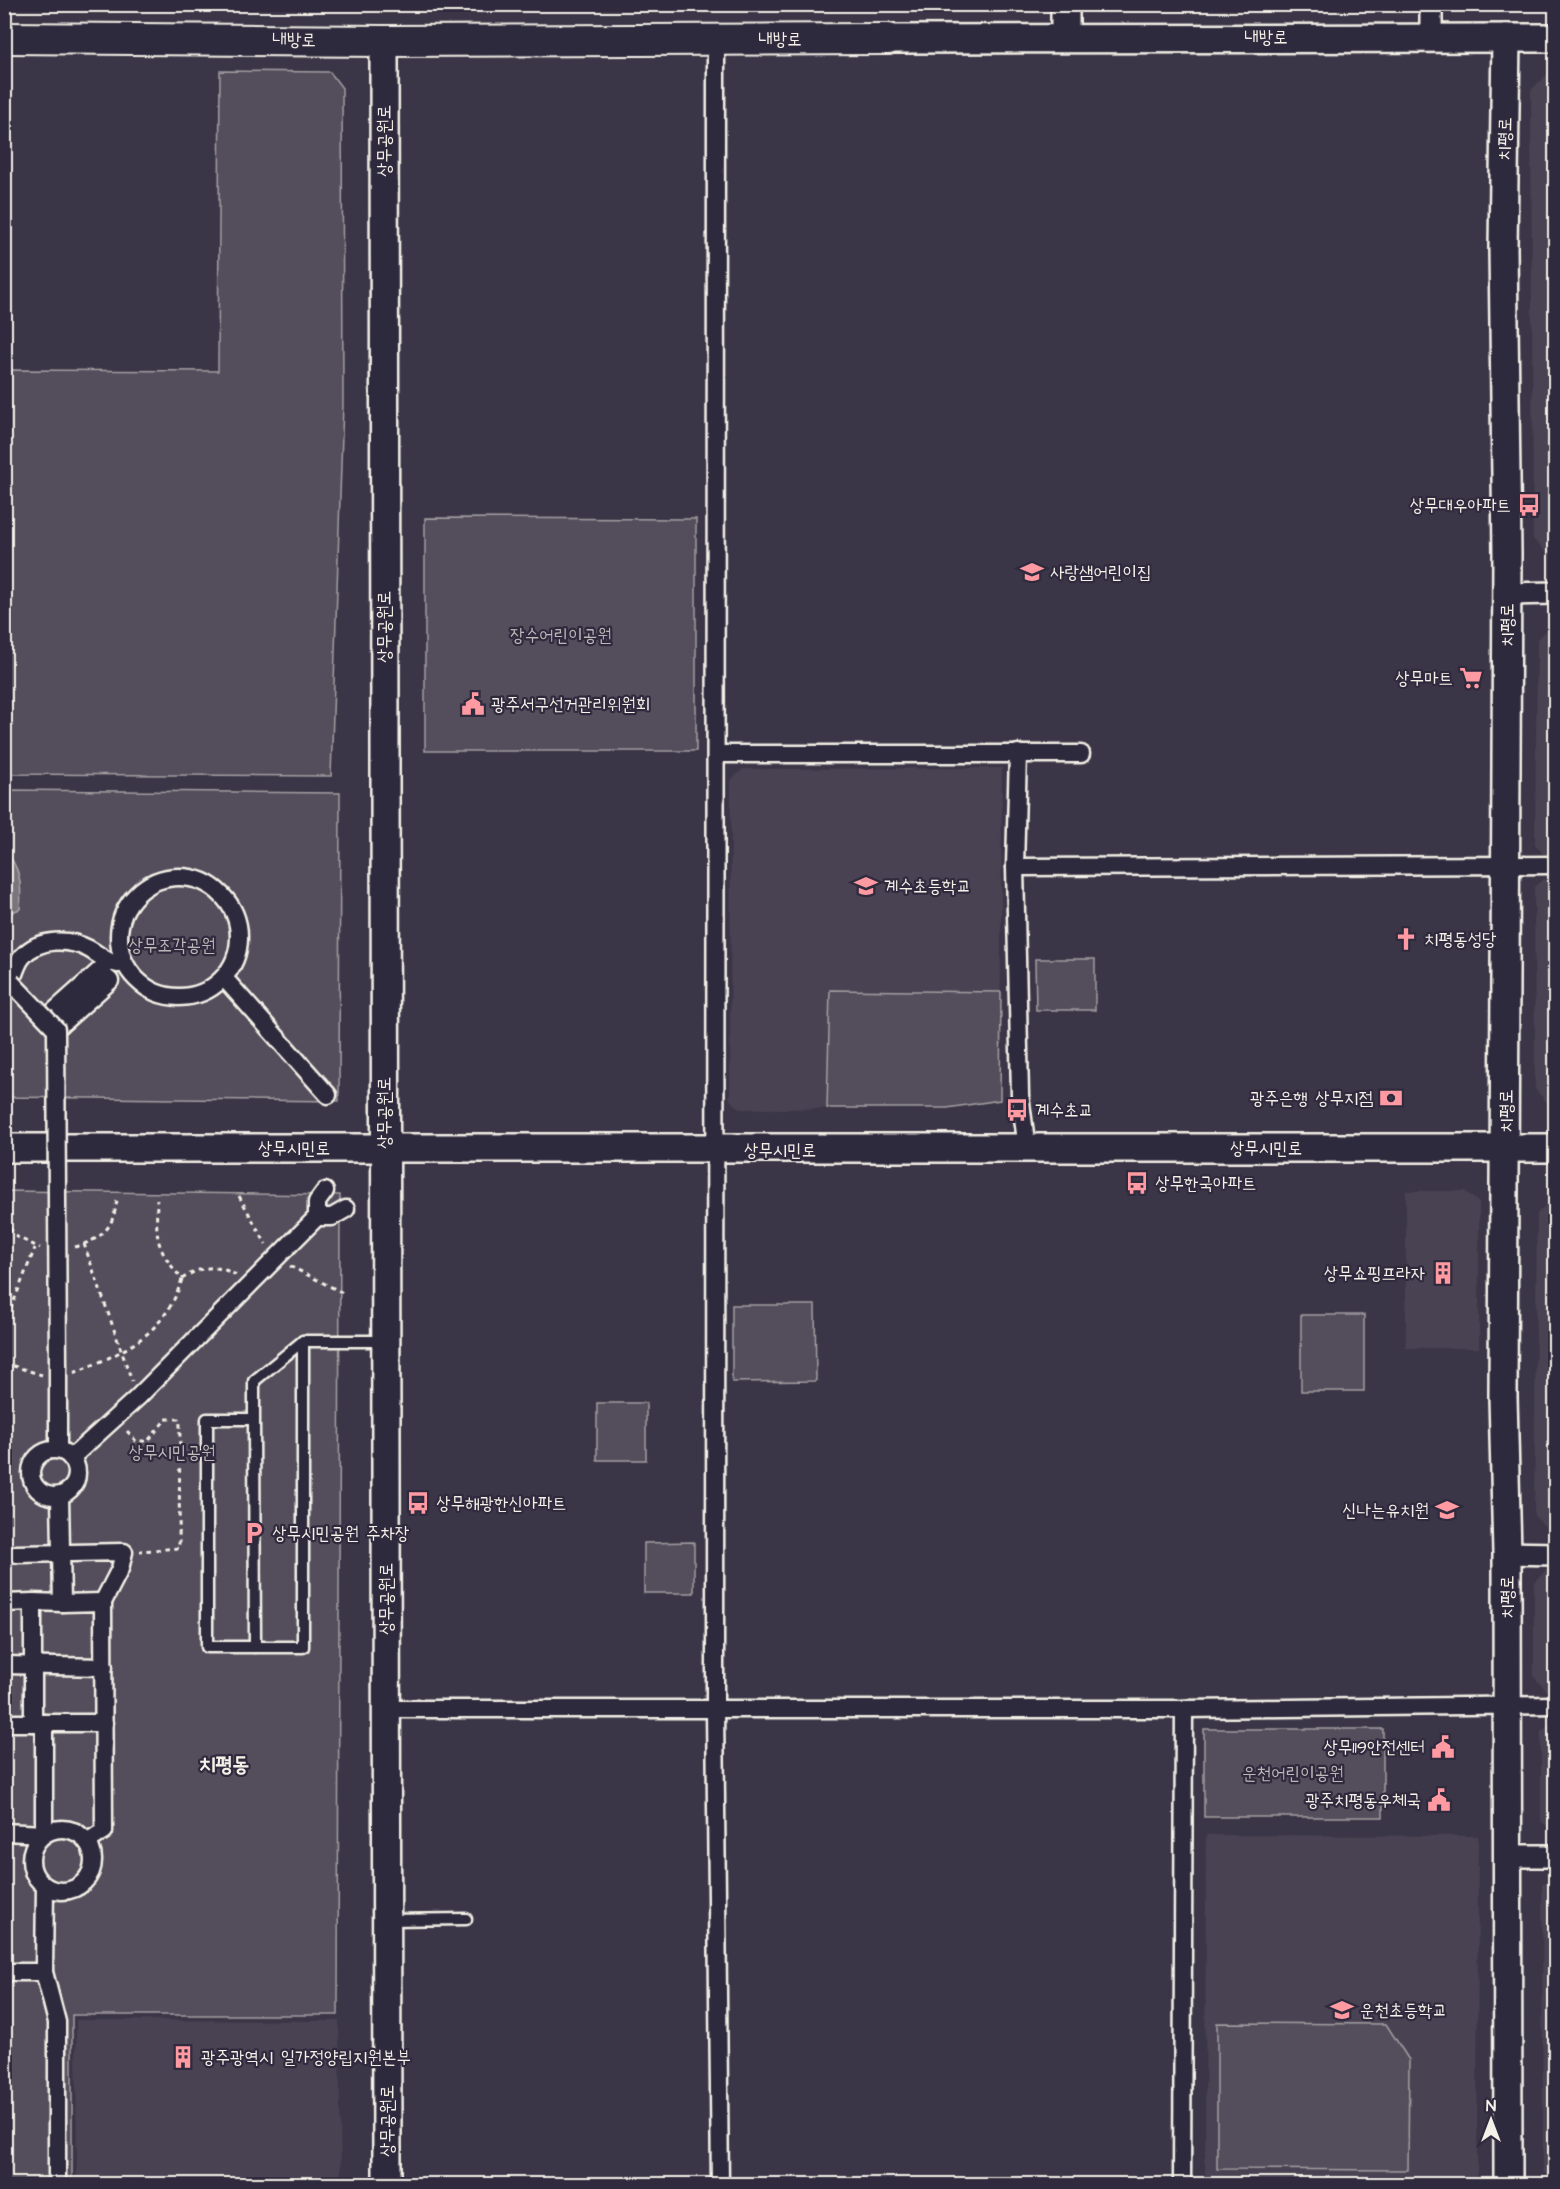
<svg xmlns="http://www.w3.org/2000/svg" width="1560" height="2189" font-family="'Architects Daughter','Poor Story',sans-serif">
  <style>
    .built { fill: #484352 }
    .green { fill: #534e5c; stroke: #a4a0a2; stroke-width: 1.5 }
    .water { fill: #78747b; stroke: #aaa6a7; stroke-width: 1.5 }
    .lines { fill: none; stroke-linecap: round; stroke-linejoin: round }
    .service-casing { stroke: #f4f1e8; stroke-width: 15 }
    .pedestrian-casing { stroke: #f4f1e8; stroke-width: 21 }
    .minor-casing { stroke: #f4f1e8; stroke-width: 26 }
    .tertiary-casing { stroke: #f4f1e8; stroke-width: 32 }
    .secondary-casing { stroke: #f4f1e8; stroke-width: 34 }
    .path { stroke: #f4f1e8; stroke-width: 3; stroke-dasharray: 4.5 4.5; stroke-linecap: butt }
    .service { stroke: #2f2a3d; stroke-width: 10 }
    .pedestrian { stroke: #2f2a3d; stroke-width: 16 }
    .minor { stroke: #2f2a3d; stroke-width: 21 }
    .tertiary { stroke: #2f2a3d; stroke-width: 27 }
    .secondary { stroke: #2f2a3d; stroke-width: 30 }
    .pedestrian-bridge-casing { stroke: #f4f1e8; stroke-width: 21; stroke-linecap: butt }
    .pedestrian-bridge { stroke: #2f2a3d; stroke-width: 16 }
    .labels { text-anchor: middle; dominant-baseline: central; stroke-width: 4.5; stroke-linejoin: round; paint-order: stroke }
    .street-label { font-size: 18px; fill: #f4f1e8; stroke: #2f2a3d }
    .poi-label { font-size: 18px; fill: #f4f1e8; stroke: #2f2a3d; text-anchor: start }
    .park-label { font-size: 18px; fill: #bcb8b7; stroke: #2f2a3d }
    .quarter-label { font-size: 21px; font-weight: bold; fill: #f4f1e8; stroke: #2f2a3d }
  </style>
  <rect width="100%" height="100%" fill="#3b3647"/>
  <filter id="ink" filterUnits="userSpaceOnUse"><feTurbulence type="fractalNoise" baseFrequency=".0167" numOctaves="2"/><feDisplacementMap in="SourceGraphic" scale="12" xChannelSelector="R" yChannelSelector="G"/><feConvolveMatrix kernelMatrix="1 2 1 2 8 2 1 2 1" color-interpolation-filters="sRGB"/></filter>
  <g filter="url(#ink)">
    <g class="built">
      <polygon points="1551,71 1556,71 1555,555 1549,555 1533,539 1531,90"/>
      <polygon points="1555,624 1555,854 1543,854 1535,844 1537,639"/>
      <polygon points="1002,768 1000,1100 947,1108 740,1109 730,1100 731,780 743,769"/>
      <polygon points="1543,879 1555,879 1555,1108 1552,1108 1535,1089 1534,887"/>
      <polygon points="1406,1191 1465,1191 1479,1203 1479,1348 1406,1348"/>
      <polygon points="1555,1196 1556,1530 1549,1530 1534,1516 1537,1214"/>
      <polygon points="1547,1569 1555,1569 1555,1691 1547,1691 1534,1677 1534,1583"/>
      <polygon points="1555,1719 1555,1833 1541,1821 1541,1732"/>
      <polygon points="1206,1835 1478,1836 1477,2184 1205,2184"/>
      <polygon points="1553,1877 1556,1877 1555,2179 1550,2179 1543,2171 1542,1884"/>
      <polygon points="76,2020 339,2021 341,2184 77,2184"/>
    </g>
    <g class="green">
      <polygon points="220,71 330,72 342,88 343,403 331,776 5,774 5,370 218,371"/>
      <polygon points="425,518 696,519 696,751 425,751"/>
      <polygon points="5,790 340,793 339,1101 5,1097"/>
      <polygon points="1035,959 1095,959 1095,1010 1036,1010"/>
      <polygon points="830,990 1001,992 1000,1100 947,1108 827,1108"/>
      <polygon points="5,1191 340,1195 338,2015 72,2015 72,2184 5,2184"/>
      <polygon points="732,1305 815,1305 816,1381 732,1382"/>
      <rect x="1301" y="1315" width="63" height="76"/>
      <rect x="597" y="1403" width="49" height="57"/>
      <polygon points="694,1542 694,1593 644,1593 644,1543"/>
      <rect x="1204" y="1729" width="179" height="88"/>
      <polygon points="1217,2023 1386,2024 1409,2060 1408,2170 1217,2169"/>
    </g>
    <path class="water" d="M4,849C21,868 22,885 20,909L5,915Z"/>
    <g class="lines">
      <g class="service-casing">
        <g id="service">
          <polyline points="254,1419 207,1419 207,1647 255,1647 254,1419 254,1381 303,1341 385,1341"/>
          <polyline points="255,1647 303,1647 303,1341"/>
          <polyline points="387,1920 466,1919"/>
        </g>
      </g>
      <g class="pedestrian-casing">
        <g id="pedestrian">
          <polyline points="716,40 715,1708 720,2184"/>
          <polyline points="1018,753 1015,867 1556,865"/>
          <polyline points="717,754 1081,754"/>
          <polyline points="1015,867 1020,1095 1027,1149"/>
          <circle cx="179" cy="937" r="60"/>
          <polyline points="224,978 328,1095"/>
          <path d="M4,982H11C14,975 17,962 23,956C39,938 69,938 89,949C100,955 105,962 118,964"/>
          <polyline points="56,1029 110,981 104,976 57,1019 52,1013 108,963"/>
          <polyline points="317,1217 332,1217 346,1209"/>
          <circle cx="54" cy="1473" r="23"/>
          <polyline points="58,1450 58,1367"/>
          <polyline points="71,1458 137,1398 317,1217 317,1202 325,1191"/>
          <polyline points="60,1496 62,1603 33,1602 33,1723 104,1723"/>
          <polyline points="17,1554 124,1552 120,1569 103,1602"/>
          <polyline points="4,1603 33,1602"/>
          <polyline points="62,1603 103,1602 104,1831 87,1842"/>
          <polyline points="4,1665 104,1667"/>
          <polyline points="386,1709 1184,1709 1556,1705"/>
          <polyline points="4,1723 33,1723"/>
          <circle cx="62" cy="1860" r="31"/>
          <polyline points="4,1832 44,1834 44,1723"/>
          <polyline points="45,1886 44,1972 57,2022 57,2184"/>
          <polyline points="4,1972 44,1972"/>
          <polyline points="1182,2184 1184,1709"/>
        </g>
      </g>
      <g class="minor-casing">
        <g id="minor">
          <polyline points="1431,4 1431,38"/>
          <polyline points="1507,594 1556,593"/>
          <polyline points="1507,1553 1556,1554"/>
          <polyline points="1508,1856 1556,1856"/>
        </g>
      </g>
      <g class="tertiary-casing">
        <g id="tertiary">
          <polyline points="1065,38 1065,4"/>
          <polyline points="1506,38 1503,248 1507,553 1503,1397 1507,1553 1508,2184"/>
          <polyline points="888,39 1556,38"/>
          <polyline points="384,41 387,2184"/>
          <polyline points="4,1148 1556,1148"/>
        </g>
      </g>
      <g class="secondary-casing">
        <polyline id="secondary" points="4,38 384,41 888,39"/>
      </g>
      <g class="path">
        <polyline points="239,1196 266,1244"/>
        <polyline points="4,1221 17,1237 40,1248"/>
        <polyline points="84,1244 132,1381"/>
        <path d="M75,1247C104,1238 113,1228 117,1200"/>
        <polyline points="290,1266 345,1294"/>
        <path d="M182,1279C200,1266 217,1264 236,1275"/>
        <polyline points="4,1326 35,1248"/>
        <polyline points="4,1363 42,1375"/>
        <path d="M74,1373C124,1352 165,1335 182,1279C155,1247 156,1240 157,1199"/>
        <polyline points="127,1431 136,1441 148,1441 166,1419 180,1419 179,1548 140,1551"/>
      </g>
      <use href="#service" class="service"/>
      <use href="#pedestrian" class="pedestrian"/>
      <use href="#minor" class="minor"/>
      <use href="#tertiary" class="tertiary"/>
      <use href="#secondary" class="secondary"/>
      <g class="pedestrian-bridge-casing">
        <polyline id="pedestrian-bridge" points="11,982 56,1029 58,1367"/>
      </g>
      <use href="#pedestrian-bridge" class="pedestrian-bridge"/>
    </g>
  </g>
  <defs>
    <g id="bus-bare" transform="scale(1.8)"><path d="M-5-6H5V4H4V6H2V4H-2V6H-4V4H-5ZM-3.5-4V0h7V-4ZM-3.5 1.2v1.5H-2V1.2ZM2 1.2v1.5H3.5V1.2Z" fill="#ff9aa2" stroke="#2f2a3d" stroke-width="2.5" paint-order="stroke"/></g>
    <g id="school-bare" transform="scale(1.8)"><path d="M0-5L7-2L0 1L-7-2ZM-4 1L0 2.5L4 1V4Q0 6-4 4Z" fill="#ff9aa2" stroke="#2f2a3d" stroke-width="2.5" paint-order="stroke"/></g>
    <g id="supermarket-bare" transform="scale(1.8)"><path d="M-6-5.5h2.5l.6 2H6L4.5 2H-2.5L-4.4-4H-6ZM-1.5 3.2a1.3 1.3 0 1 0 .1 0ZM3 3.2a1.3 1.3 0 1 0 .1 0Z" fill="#ff9aa2" stroke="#2f2a3d" stroke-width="2.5" paint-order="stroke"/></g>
    <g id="civic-bare" transform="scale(1.8)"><path d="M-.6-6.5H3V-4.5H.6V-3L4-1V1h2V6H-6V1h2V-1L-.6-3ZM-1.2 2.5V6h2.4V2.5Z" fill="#ff9aa2" stroke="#2f2a3d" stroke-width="2.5" paint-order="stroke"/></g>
    <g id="church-bare" transform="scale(1.8)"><path d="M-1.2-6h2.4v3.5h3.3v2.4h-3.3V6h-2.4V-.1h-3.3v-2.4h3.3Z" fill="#ff9aa2" stroke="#2f2a3d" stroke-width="2.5" paint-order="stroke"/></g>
    <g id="bank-bare" transform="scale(1.8)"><path d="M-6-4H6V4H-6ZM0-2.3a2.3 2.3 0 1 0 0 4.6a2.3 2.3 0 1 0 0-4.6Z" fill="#ff9aa2" stroke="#2f2a3d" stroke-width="2.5" paint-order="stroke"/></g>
    <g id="building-bare" transform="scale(1.8)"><path d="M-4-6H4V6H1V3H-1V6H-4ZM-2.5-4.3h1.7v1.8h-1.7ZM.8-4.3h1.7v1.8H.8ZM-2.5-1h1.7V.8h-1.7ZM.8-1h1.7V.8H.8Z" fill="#ff9aa2" stroke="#2f2a3d" stroke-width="2.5" paint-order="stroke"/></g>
    <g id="parking-bare" transform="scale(1.8)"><path d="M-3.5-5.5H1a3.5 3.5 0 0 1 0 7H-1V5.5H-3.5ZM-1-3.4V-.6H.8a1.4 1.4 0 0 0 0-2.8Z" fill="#ff9aa2" stroke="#2f2a3d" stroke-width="2.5" paint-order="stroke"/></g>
  </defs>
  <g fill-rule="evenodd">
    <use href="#bus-bare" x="1529" y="505"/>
    <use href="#school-bare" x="1032" y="572"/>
    <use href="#supermarket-bare" x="1471" y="678"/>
    <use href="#civic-bare" x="473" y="704"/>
    <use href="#school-bare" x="866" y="886"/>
    <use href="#church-bare" x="1406" y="939"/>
    <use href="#bank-bare" x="1391" y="1098"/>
    <use href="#bus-bare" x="1017" y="1110"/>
    <use href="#bus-bare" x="1137" y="1183"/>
    <use href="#building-bare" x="1443" y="1273"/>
    <use href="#bus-bare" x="418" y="1503"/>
    <use href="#school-bare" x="1447" y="1510"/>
    <use href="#parking-bare" x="254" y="1533"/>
    <use href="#civic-bare" x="1443" y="1747"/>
    <use href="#civic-bare" x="1439" y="1800"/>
    <use href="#school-bare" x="1342" y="2010"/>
    <use href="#building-bare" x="183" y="2057"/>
  </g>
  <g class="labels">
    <g class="street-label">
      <text x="1266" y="37">내방로</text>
      <text x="780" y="39">내방로</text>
      <text transform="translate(294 40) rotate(1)">내방로</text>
      <text transform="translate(1505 139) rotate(-89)">치평로</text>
      <text transform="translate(384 141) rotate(-90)">상무공원로</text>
      <text transform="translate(1507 625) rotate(-90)">치평로</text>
      <text transform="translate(384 627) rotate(-90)">상무공원로</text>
      <text transform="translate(1506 1111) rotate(-90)">치평로</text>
      <text transform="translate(384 1113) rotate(-90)">상무공원로</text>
      <text x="294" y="1148">상무시민로</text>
      <text x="1266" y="1148">상무시민로</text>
      <text x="780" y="1150">상무시민로</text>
      <text transform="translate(1507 1597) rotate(-90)">치평로</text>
      <text transform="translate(386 1599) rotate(-90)">상무공원로</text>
      <text transform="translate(387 2121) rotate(-90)">상무공원로</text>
    </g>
    <g class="poi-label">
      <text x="1511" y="505" text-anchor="end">상무대우아파트</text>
      <text x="1050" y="572">사랑샘어린이집</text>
      <text x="1453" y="678" text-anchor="end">상무마트</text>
      <text x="491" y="704">광주서구선거관리위원회</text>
      <text x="884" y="886">계수초등학교</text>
      <text x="1424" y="939">치평동성당</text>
      <text x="1373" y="1098" text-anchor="end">광주은행 상무지점</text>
      <text x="1035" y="1110">계수초교</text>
      <text x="1155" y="1183">상무한국아파트</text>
      <text x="1425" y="1273" text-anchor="end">상무쇼핑프라자</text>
      <text x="436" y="1503">상무해광한신아파트</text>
      <text x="1429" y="1510" text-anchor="end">신나는유치원</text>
      <text x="272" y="1533">상무시민공원 주차장</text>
      <text x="1425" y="1747" text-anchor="end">상무119안전센터</text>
      <text x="1421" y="1800" text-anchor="end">광주치평동우체국</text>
      <text x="1360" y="2010">운천초등학교</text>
      <text x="201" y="2057">광주광역시 일가정양립지원본부</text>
    </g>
    <g class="park-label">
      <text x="561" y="635">장수어린이공원</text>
      <text x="172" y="945">상무조각공원</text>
      <text x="172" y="1452">상무시민공원</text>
      <text x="1293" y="1773">운천어린이공원</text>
    </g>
    <g class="quarter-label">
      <text x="224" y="1764">치평동</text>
    </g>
  </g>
  <rect width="1560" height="2189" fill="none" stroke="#2f2a3d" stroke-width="24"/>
  <rect x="12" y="12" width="1536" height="2165" fill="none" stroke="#f4f1e8" stroke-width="2" filter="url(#ink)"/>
  <g transform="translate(1491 2120)" stroke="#2f2a3d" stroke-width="4.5" paint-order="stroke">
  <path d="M0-4.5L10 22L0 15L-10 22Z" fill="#f4f1e8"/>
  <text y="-9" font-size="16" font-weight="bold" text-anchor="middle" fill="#f4f1e8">N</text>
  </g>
</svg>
